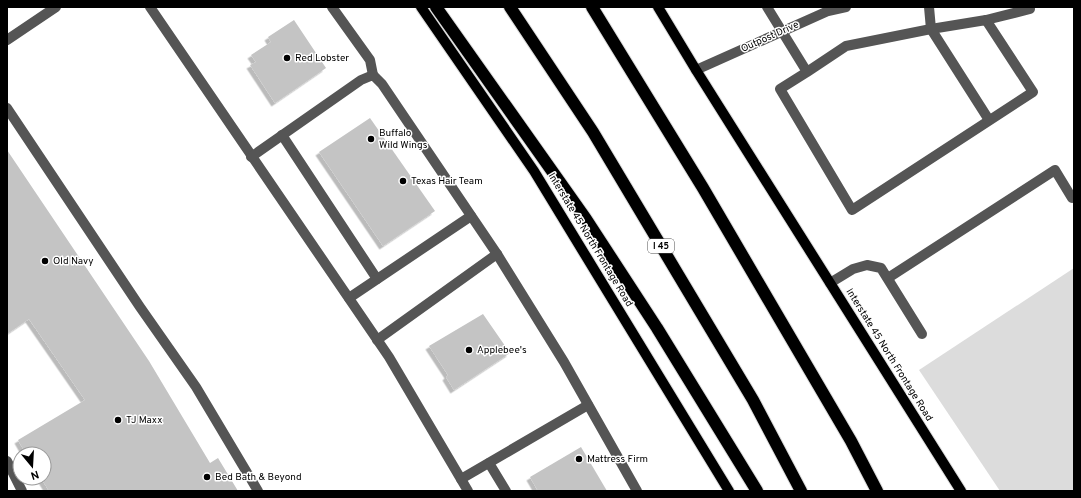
<svg xmlns="http://www.w3.org/2000/svg" width="1081" height="498" font-family="Overpass,sans-serif">
  <style>
    .green { fill: #dcdcdc }
    .building { fill: #c4c4c4; filter: url(#shadow) }
    .lines { fill: none; stroke-linecap: round; stroke-linejoin: round }
    .major-casing { stroke: #dbdbdb; stroke-width: 12 }
    .highway-casing { stroke: #dbdbdb; stroke-width: 14 }
    .minor { stroke: #555; stroke-width: 10 }
    .major { stroke: #000; stroke-width: 10 }
    .highway { stroke: #000; stroke-width: 12 }
    .poi-dot { fill: #000; stroke: #fff; stroke-width: 1.5 }
    .labels { text-anchor: middle; dominant-baseline: central; stroke-width: 3; stroke-linejoin: round; paint-order: stroke }
    .shield { fill: #fff; stroke: #4c4c4c; stroke-width: 1 }
    .shield-label { font-size: 9px; font-weight: bold; fill: #000 }
    .street-label { font-size: 10px; fill: #000; stroke: #fff }
    .poi-label { font-size: 10px; fill: #000; stroke: #fff; text-anchor: start }
  </style>
  <defs>
    <filter id="shadow"><feDropShadow dx="-3.5" dy="3.5" stdDeviation="0" flood-color="#0004"/></filter>
  </defs>
  <rect width="100%" height="100%" fill="#fff"/>
  <polygon class="green" points="1074,268 1074,491 1000,491 919,370"/>
  <g class="building">
    <polygon points="294,20 326,68 275,103 250,65 256,62 251,55 271,42 268,37"/>
    <polygon points="370,118 435,211 383,246 319,152"/>
    <polygon points="7,150 149,361 210,463 218,458 238,491 49,491 41,478 44,478 44,454 26,454 18,440 85,400 29,319 7,334"/>
    <polygon points="483,314 510,353 454,390 446,377 448,375 429,346"/>
    <polygon points="581,447 607,491 538,491 530,477"/>
  </g>
  <g class="lines">
    <g class="major-casing">
      <g id="major">
        <polyline points="421,7 534,171 729,491"/>
        <polyline points="658,7 696,70 961,491"/>
      </g>
    </g>
    <g class="highway-casing">
      <g id="highway">
        <polyline points="436,7 586,219 657,328 757,491"/>
        <polyline points="510,7 593,132 753,400 801,491"/>
        <polyline points="592,7 703,188 851,441 877,491"/>
      </g>
    </g>
    <g class="minor">
      <polyline points="150,7 389,357 468,491"/>
      <polyline points="332,7 370,60 373,75"/>
      <polyline points="767,7 807,72 780,89 852,210 1033,92 986,20 931,29 846,46 807,72"/>
      <polyline points="929,7 931,29 989,120"/>
      <polyline points="986,20 1030,9"/>
      <polyline points="7,40 56,7"/>
      <polyline points="696,70 828,11 846,7"/>
      <polyline points="7,108 140,307 196,387 258,491"/>
      <polyline points="282,135 377,279"/>
      <polyline points="251,157 361,80 373,75 382,84 497,254 564,362 637,491"/>
      <polyline points="888,278 1055,170 1072,198"/>
      <polyline points="830,283 853,269 867,265 881,268 922,334"/>
      <polyline points="349,298 471,216"/>
      <polyline points="377,340 497,254"/>
      <polyline points="7,461 22,491"/>
      <polyline points="489,463 506,491"/>
      <polyline points="461,479 588,405"/>
    </g>
    <use href="#major" class="major"/>
    <use href="#highway" class="highway"/>
  </g>
  <g class="poi-dot">
    <circle cx="287" cy="58" r="4"/>
    <circle cx="371" cy="139" r="4"/>
    <circle cx="403" cy="181" r="4"/>
    <circle cx="45" cy="261" r="4"/>
    <circle cx="469" cy="350" r="4"/>
    <circle cx="118" cy="420" r="4"/>
    <circle cx="579" cy="459" r="4"/>
    <circle cx="207" cy="477" r="4"/>
  </g>
  <g class="labels">
    <rect class="shield" x="648" y="239" width="26" height="14" rx="3"/>
    <g class="shield-label">
      <text x="661" y="246">I 45</text>
    </g>
    <g class="street-label">
      <text transform="translate(770 37) rotate(-24)">Outpost Drive</text>
      <text transform="translate(590 240) rotate(59)">Interstate 45 North Frontage Road</text>
      <text transform="translate(889 355) rotate(58)">Interstate 45 North Frontage Road</text>
    </g>
    <g class="poi-label">
      <text x="295" y="58">Red Lobster</text>
      <text x="379" y="133">Buffalo<tspan x="379" dy="12">Wild Wings</tspan></text>
      <text x="411" y="181">Texas Hair Team</text>
      <text x="53" y="261">Old Navy</text>
      <text x="477" y="350">Applebee's</text>
      <text x="126" y="420">TJ Maxx</text>
      <text x="587" y="459">Mattress Firm</text>
      <text x="215" y="477">Bed Bath &amp; Beyond</text>
    </g>
  </g>
  <rect width="1081" height="498" fill="none" stroke="#000000" stroke-width="16"/>
  <g transform="translate(32 466) rotate(162)"><circle r="19" fill="#ffffff" stroke="#999999"/>
  <path d="M0-3L7 15L0 10L-7 15Z" fill="#000000"/>
  <text y="-6" font-size="11" font-weight="bold" text-anchor="middle" fill="#000000">N</text>
  </g>
</svg>
